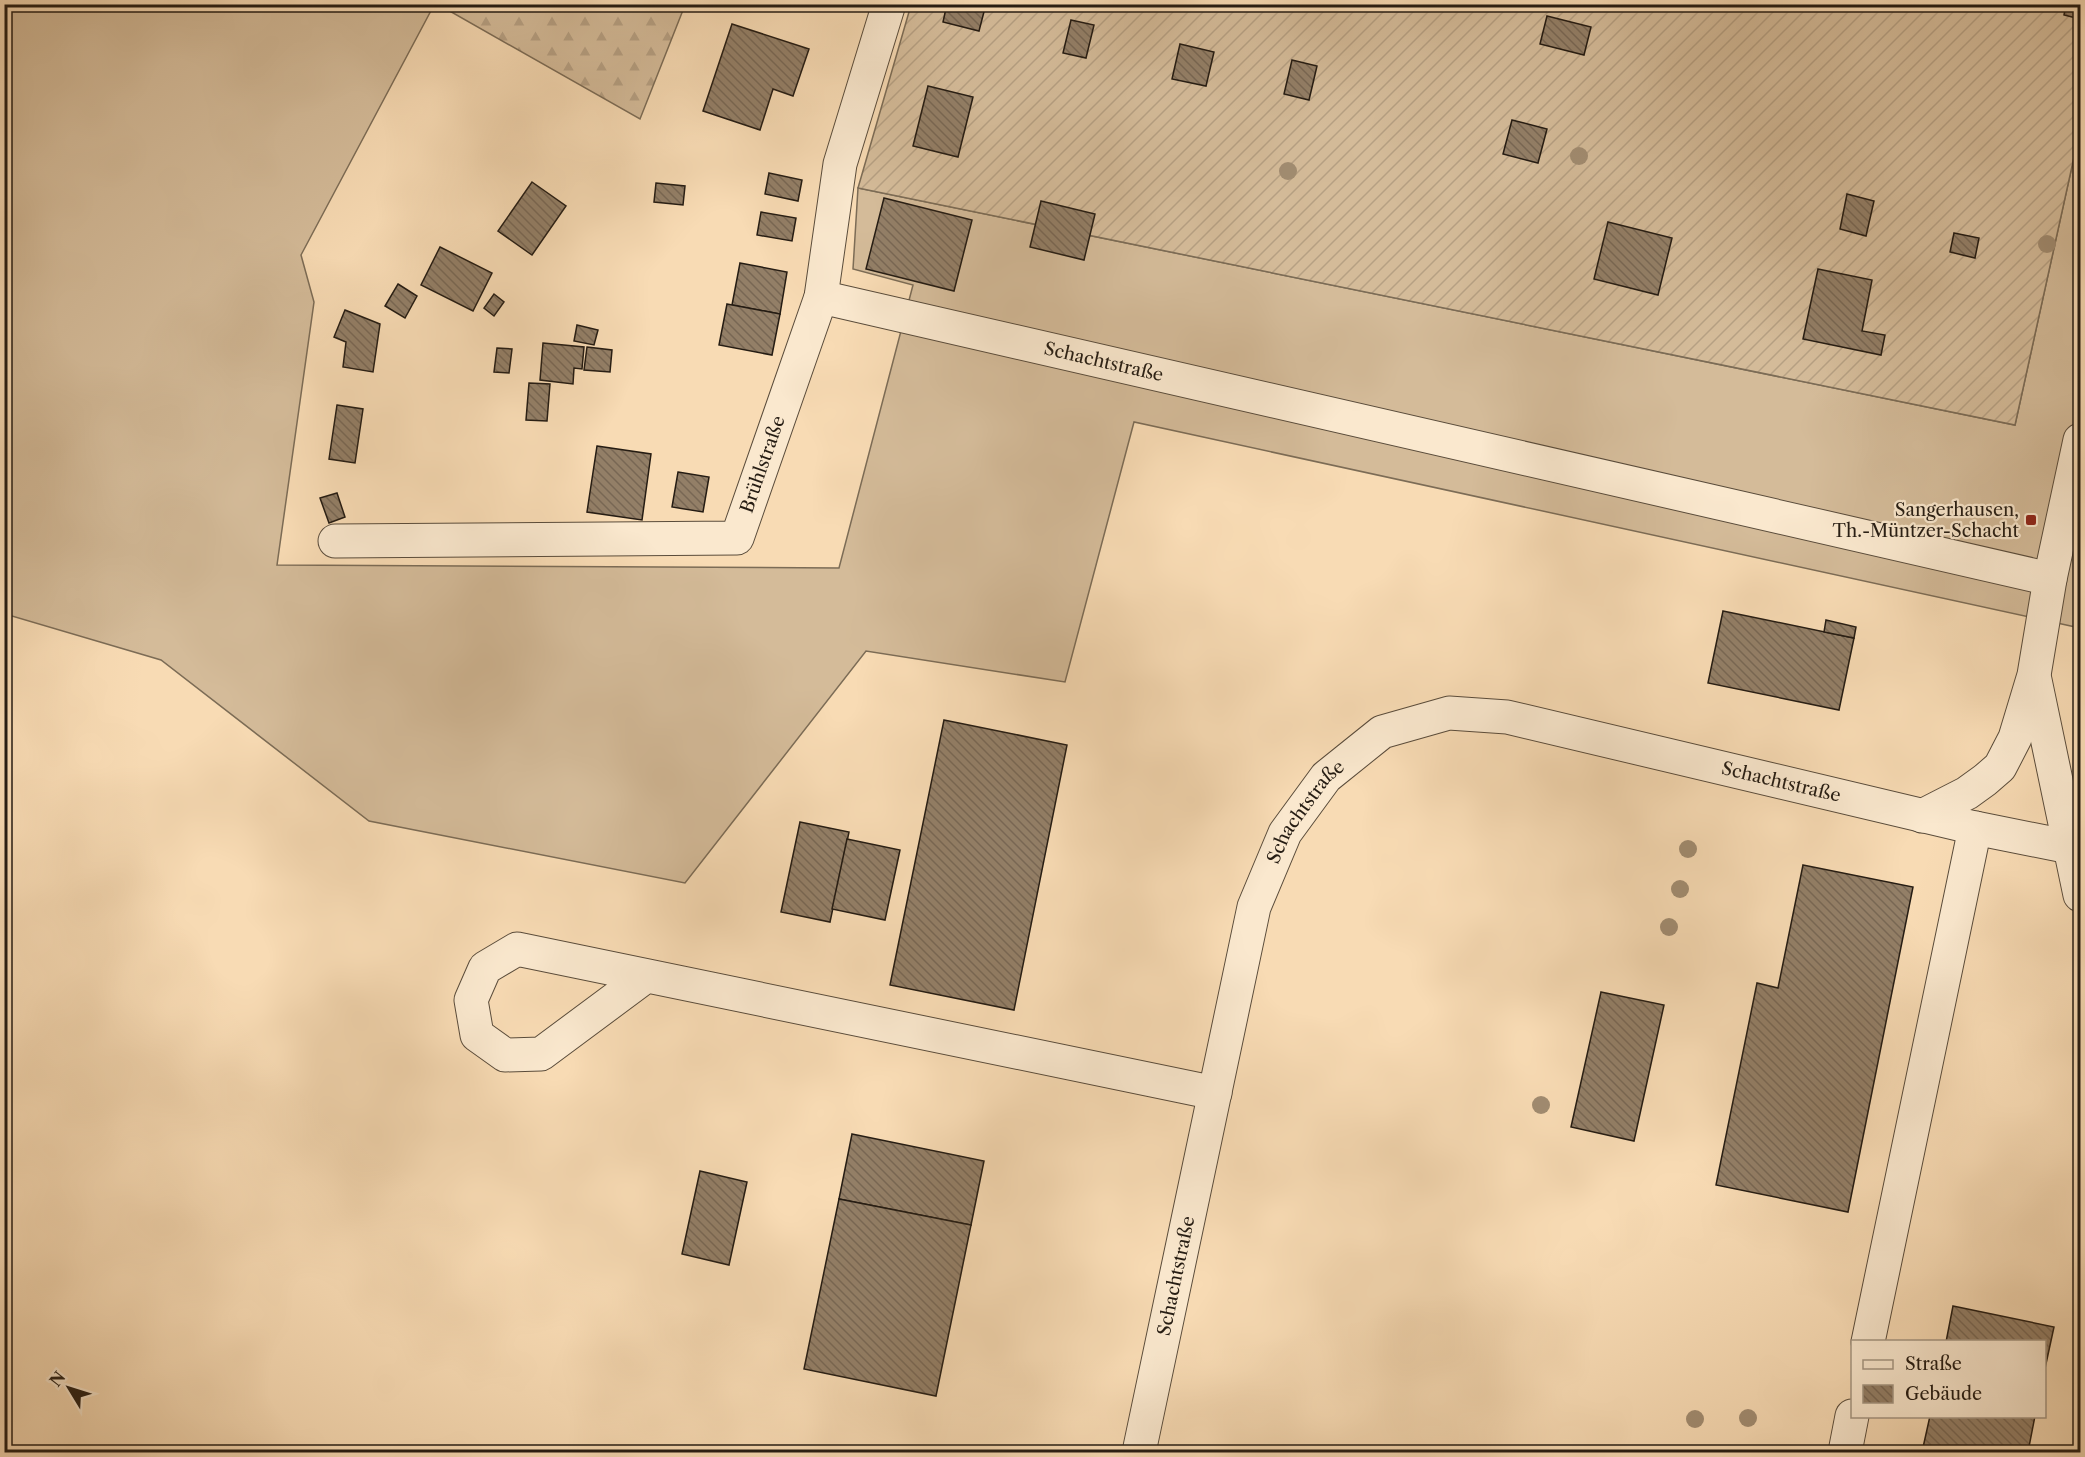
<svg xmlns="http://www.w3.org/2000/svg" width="2085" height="1457" font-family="'Libre Caslon Text',serif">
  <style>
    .grass { fill: #d4bb99; stroke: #7c6c56; stroke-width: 1.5 }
    .forest { fill: url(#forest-firs); stroke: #7c6c56; stroke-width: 1.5 }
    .garden { fill: url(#garden-furrows); stroke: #7c6c56; stroke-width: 1.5 }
    .building { fill: url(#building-back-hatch); stroke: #251c13; stroke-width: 1.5 }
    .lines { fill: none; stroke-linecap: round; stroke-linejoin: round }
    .minor-casing { stroke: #5a4c3b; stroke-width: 35 }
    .minor { stroke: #fae8ce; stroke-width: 33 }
    .tree { fill: #a18c71 }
    .poi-dot { fill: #8f2418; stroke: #fae8ce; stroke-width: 2 }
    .labels { text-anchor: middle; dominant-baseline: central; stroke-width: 4.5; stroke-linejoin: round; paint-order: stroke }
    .street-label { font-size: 18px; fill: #251c13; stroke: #fae8ce }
    .poi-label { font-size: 18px; fill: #251c13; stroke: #fae8ce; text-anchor: end }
  </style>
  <defs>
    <pattern id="forest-firs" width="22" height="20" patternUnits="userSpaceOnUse" patternTransform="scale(1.5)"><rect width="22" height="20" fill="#d4bb99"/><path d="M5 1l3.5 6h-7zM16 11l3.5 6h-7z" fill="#b6a083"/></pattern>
    <pattern id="garden-furrows" width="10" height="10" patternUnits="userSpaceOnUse" patternTransform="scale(1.5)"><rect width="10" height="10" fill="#d4bb99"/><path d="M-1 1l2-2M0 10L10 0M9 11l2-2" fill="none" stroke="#b6a083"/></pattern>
    <pattern id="building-back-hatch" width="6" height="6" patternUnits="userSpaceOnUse" patternTransform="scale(1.5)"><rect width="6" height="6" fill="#937f67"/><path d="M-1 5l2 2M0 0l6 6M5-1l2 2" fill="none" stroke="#786754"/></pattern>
  </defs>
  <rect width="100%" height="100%" fill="#f8dbb4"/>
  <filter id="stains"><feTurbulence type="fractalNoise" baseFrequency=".00333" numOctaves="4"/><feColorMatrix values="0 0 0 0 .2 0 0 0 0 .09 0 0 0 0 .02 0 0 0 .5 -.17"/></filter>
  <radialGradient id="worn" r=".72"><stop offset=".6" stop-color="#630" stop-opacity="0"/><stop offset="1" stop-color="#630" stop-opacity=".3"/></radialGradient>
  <polygon class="grass" points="11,5 434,5 301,255 314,302 277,565 839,568 913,285 853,269 858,188 2015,425 2080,130 2080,628 1134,422 1065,682 866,651 685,883 369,821 161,660 5,614 4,25"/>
  <polygon class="forest" points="439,5 685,5 640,119"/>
  <polygon class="garden" points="911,5 2080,5 2080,130 2015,425 858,188"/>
  <g class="building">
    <polygon points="947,4 986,4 979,31 943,22"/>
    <polygon points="2015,4 2045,4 2044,10"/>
    <polygon points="2066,4 2080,4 2080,19 2064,15"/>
    <polygon points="1547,16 1591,27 1584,55 1540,44"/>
    <polygon points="1071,20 1094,25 1086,58 1063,53"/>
    <polygon points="732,24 809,49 793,96 773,89 760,130 703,111"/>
    <polygon points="1180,44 1214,52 1206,86 1172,79"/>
    <polygon points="1292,60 1317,66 1309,100 1284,94"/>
    <polygon points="928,86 973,97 958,157 913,146"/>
    <polygon points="1512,120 1547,129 1538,163 1503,154"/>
    <polygon points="769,173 802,180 798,201 765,194"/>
    <polygon points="532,182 566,206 532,255 498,231"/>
    <polygon points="656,183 685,186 683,205 654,202"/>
    <polygon points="1847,194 1874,201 1866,236 1840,229"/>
    <polygon points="884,198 972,220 954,291 866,269"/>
    <polygon points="1041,201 1095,214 1084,260 1030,247"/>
    <polygon points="761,212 796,218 792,241 757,235"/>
    <polygon points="1608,222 1672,238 1658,295 1594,279"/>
    <polygon points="1954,233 1979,238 1975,258 1950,252"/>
    <polygon points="440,247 492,273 473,311 421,285"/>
    <polygon points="740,263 787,272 780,314 732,305"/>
    <polygon points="1818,269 1872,280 1862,331 1885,335 1881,355 1803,339"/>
    <polygon points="398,284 417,296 405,318 385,306"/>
    <polygon points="494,294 504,302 494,316 484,308"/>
    <polygon points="727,304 780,314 772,355 719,345"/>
    <polygon points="345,310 380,324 373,372 343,367 346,342 334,337"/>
    <polygon points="577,325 598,330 594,345 574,341"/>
    <polygon points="543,343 584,347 582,369 574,368 573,384 540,380"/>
    <polygon points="587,347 612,350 610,372 584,370"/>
    <polygon points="497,348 512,349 509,373 494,372"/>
    <polygon points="529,383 550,384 547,421 526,420"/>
    <polygon points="337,405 363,409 355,463 329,459"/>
    <polygon points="597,446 651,454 642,520 587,512"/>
    <polygon points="678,472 709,477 703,512 672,507"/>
    <polygon points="337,493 345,517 329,523 320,498"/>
    <polygon points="1723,611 1854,638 1839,710 1708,683"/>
    <polygon points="1826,620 1856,627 1854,638 1824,632"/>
    <polygon points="944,720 1067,745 1014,1010 890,985"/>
    <polygon points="800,822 849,832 830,922 781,912"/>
    <polygon points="847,839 900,850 885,920 832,909"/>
    <polygon points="1803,865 1913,887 1848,1212 1716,1185 1757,983 1778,988"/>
    <polygon points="1601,992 1664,1005 1634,1141 1571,1127"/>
    <polygon points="852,1134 984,1161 971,1225 839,1199"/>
    <polygon points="700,1171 747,1182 729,1265 682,1254"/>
    <polygon points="839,1199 971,1225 936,1396 804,1369"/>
    <polygon points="1953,1306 2054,1327 2044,1373 2044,1342 1946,1342"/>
    <polygon points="1930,1416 2035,1416 2028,1452 1922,1452"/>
  </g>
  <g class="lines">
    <g class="minor-casing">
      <g id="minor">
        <path id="s1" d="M821,297L2050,579"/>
        <path id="s2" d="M335,541L737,538L821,297L840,164L889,4"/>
        <polyline points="2035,680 2080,895"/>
        <polyline points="1922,816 1967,793 1985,780 2000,767 2015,738 2034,675 2050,579 2080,440"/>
        <polyline points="646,976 541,1054 505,1055 477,1035 471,1000 485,968 517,949 1215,1093"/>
        <polyline points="1868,1342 1975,828"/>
        <path id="s3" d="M1139,1452L1254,907L1285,833L1326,777L1382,732L1449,713L1507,717L1975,828L2080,849"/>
        <polyline points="1845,1452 1852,1416"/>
      </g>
    </g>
    <use href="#minor" class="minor"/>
  </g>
  <g class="tree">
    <circle cx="1579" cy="156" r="9"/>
    <circle cx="1288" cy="171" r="9"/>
    <circle cx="2047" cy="244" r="9"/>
    <circle cx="1688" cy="849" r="9"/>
    <circle cx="1680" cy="889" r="9"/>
    <circle cx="1669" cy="927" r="9"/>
    <circle cx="1541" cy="1105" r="9"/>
    <circle cx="1748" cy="1418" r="9"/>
    <circle cx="1695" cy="1419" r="9"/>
  </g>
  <rect class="poi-dot" x="2025" y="514" width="12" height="12" rx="3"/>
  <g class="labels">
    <g class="street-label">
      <text stroke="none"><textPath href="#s1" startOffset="290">Schachtstraße</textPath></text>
      <text stroke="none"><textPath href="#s2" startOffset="480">Brühlstraße</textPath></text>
      <text stroke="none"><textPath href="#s3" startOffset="1188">Schachtstraße</textPath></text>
      <text stroke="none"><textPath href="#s3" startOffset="666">Schachtstraße</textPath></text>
      <text stroke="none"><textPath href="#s3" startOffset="180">Schachtstraße</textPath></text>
    </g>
    <g class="poi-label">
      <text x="2019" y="510">Sangerhausen,<tspan x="2019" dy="21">Th.-Müntzer-Schacht</tspan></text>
    </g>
  </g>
  <rect width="2085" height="1457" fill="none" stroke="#f8dbb4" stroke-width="24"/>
  <rect x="6" y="6" width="2073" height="1445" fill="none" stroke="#251c13" stroke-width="3"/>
  <rect x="12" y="12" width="2061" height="1433" fill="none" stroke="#251c13" stroke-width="1.5"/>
  <rect x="1851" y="1340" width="195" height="78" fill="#fae8ce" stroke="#a59683" stroke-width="1.5"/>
  <rect x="1863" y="1360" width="30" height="9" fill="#fae8ce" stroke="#a59683" stroke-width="1.5"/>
  <text x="1905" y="1370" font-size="18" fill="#251c13">Straße</text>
  <rect x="1863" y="1385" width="30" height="18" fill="url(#building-back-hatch)" stroke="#a59683" stroke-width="1.5"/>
  <text x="1905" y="1400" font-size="18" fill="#251c13">Gebäude</text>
  <g transform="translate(69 1388) rotate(308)" stroke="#fae8ce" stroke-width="4.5" paint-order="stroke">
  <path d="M0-4.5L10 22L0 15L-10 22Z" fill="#251c13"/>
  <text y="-9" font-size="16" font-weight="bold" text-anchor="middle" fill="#251c13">N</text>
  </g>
  <rect width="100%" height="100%" filter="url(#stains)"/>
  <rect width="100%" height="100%" fill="url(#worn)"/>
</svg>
